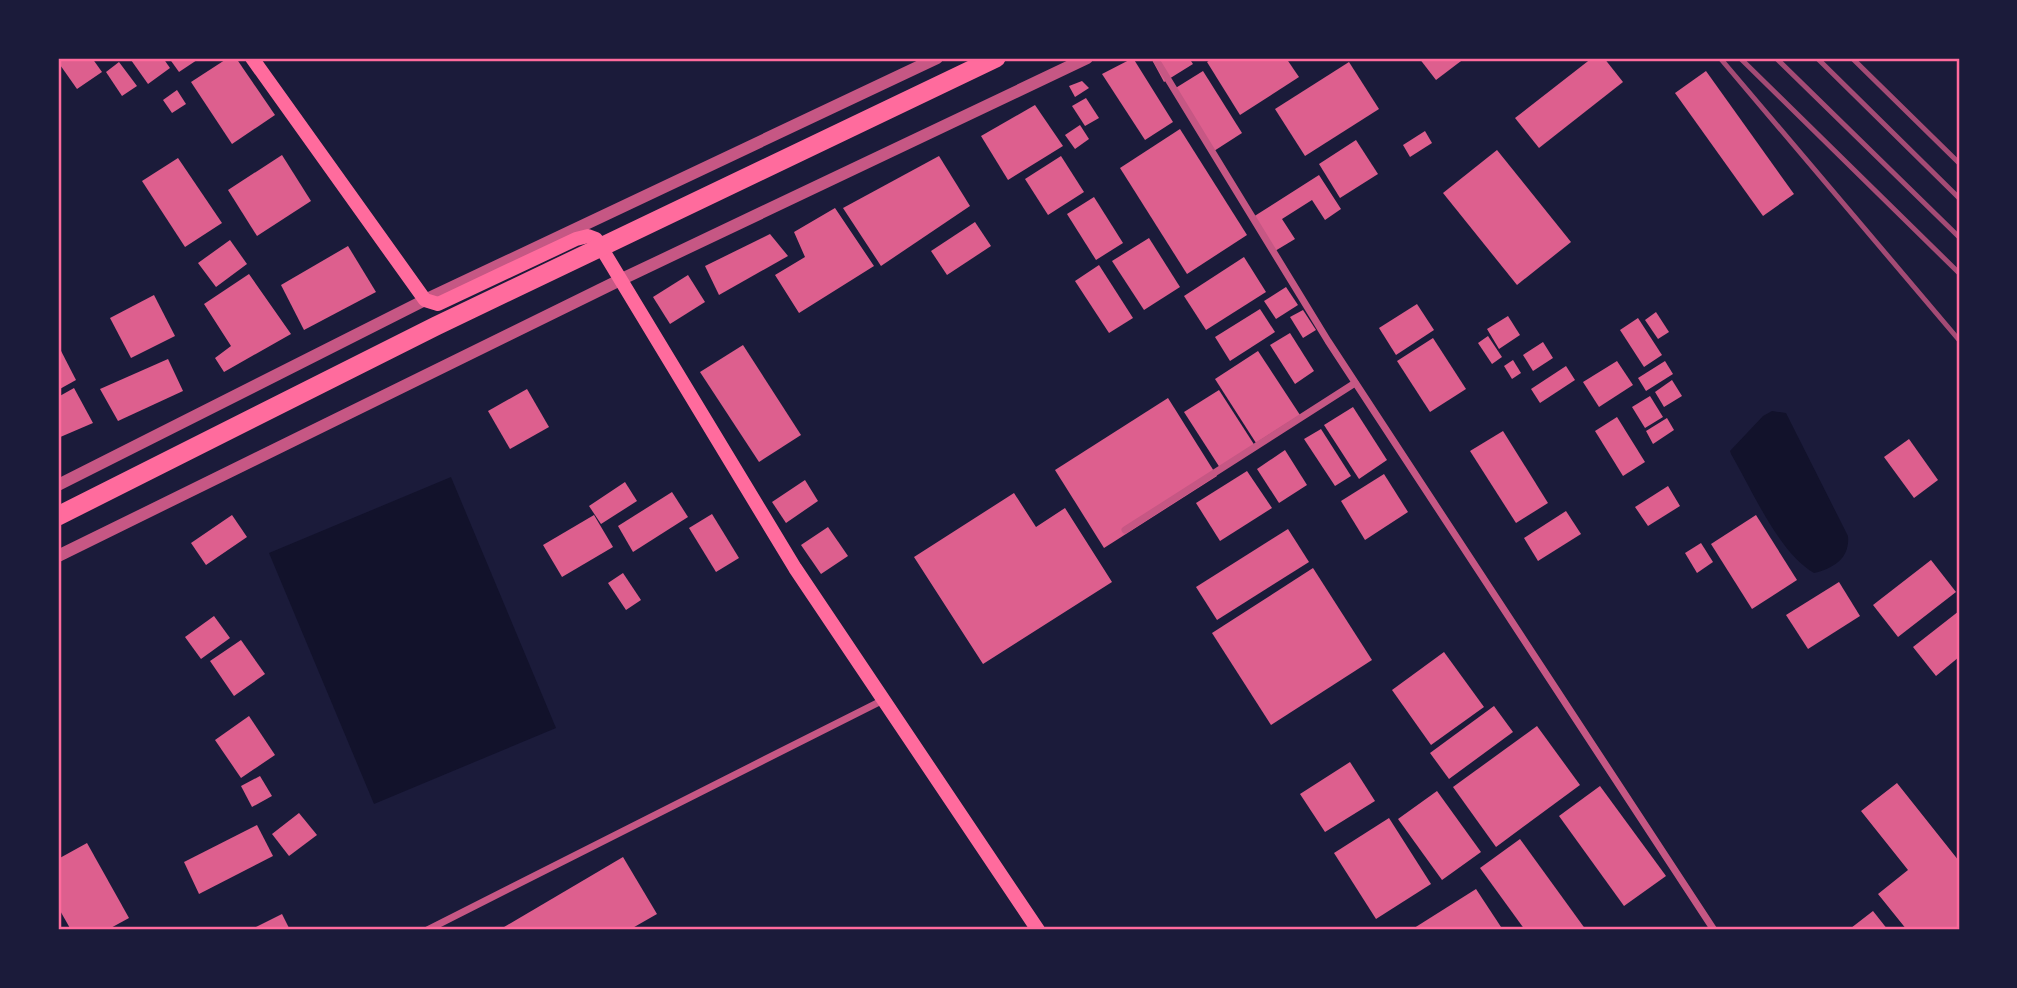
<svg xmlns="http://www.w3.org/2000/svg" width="2017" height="988" font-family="'Fira Sans Condensed',sans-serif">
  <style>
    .water { fill: #12122b }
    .building { fill: #dd5f8e }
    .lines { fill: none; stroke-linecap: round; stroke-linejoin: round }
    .minor { stroke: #c65784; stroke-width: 7 }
    .tertiary { stroke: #c65784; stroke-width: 12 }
    .secondary { stroke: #ff6b9d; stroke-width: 14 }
    .trunk { stroke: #ff6b9d; stroke-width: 19 }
    .rail { stroke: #a44b75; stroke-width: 5 }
    .neatline { fill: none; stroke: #ff6b9d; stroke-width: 2.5 }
  </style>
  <rect width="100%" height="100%" fill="#1b1b3a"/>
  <g class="water">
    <path d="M1772,411L1786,413L1848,536C1850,558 1834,568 1814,573C1779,553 1752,490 1731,454L1730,451L1763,416Z"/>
    <polygon points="451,477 556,728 374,804 269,553"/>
  </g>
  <g class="building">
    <polygon points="58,58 92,58 102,72 77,89 58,62"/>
    <polygon points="135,58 163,58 170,68 148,84 131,60"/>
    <polygon points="169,58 200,58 179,72"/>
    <polygon points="228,58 236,58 275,115 232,144 191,82"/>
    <polygon points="1133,58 1173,122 1145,140 1102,74"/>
    <polygon points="1151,58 1189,58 1193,64 1164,82"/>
    <polygon points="1213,58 1286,58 1299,77 1240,115 1207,62"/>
    <polygon points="1419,58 1465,58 1436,80"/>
    <polygon points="1592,58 1604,58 1623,82 1539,148 1515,118"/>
    <polygon points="119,62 137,86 122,96 106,72"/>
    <polygon points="1349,62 1379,109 1305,156 1275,109"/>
    <polygon points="1203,71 1242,133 1214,151 1174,89"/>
    <polygon points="1706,71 1794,194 1763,216 1675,93"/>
    <polygon points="1082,81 1089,88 1075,97 1069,86"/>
    <polygon points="177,90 186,104 172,113 163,100"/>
    <polygon points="1086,98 1099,118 1085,126 1072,106"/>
    <polygon points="1035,105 1063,146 1008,180 981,136"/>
    <polygon points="1080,125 1089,139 1075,149 1065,135"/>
    <polygon points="1180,129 1247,235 1187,274 1120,168"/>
    <polygon points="1425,131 1432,143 1410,157 1403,145"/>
    <polygon points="1356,140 1378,174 1340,198 1319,164"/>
    <polygon points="1497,150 1571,242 1517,285 1443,193"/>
    <polygon points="282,155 311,201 257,236 228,190"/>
    <polygon points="939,156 970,206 881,266 843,208"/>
    <polygon points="1061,156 1084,192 1048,215 1025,179"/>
    <polygon points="178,158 222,223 185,247 142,181"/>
    <polygon points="1319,175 1341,209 1325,220 1312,200 1282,219 1295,239 1275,251 1253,217"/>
    <polygon points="1094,197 1123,243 1096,260 1067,214"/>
    <polygon points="835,208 874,266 799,313 775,275 805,257 794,232"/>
    <polygon points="975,222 991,246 947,275 931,251"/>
    <polygon points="770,234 788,256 719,295 705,266"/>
    <polygon points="1149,238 1180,287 1144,310 1112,261"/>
    <polygon points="230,240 247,264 216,287 198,263"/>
    <polygon points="348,246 376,292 304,330 281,285"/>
    <polygon points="1244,257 1266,292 1206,330 1184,296"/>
    <polygon points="1099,265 1133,318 1109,333 1075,281"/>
    <polygon points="249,274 291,334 224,372 215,358 231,346 204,304"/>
    <polygon points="688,275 705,302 670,324 653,297"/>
    <polygon points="1286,287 1298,305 1276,319 1264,301"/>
    <polygon points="154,295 175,336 131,358 110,318"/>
    <polygon points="1417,304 1434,330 1396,355 1379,328"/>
    <polygon points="1260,309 1275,332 1230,361 1215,337"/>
    <polygon points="1303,310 1316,330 1303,338 1290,317"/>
    <polygon points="1656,312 1669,332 1658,339 1645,320"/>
    <polygon points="1508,316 1520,335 1499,349 1487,329"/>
    <polygon points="1638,318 1662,355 1644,367 1620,330"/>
    <polygon points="1290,333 1314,371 1295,384 1270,345"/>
    <polygon points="1488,336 1502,357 1492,364 1478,343"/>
    <polygon points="1433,338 1466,389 1430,412 1397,361"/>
    <polygon points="1543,342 1553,358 1533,371 1523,355"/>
    <polygon points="58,345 76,380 58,390"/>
    <polygon points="743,345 801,435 759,462 700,372"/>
    <polygon points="1258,351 1300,415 1256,443 1215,379"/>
    <polygon points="168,359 183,391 118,421 100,389"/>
    <polygon points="1513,360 1521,373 1512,379 1504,366"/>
    <polygon points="1617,361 1633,385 1599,407 1583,382"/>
    <polygon points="1665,361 1673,374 1646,391 1638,378"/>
    <polygon points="1566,366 1575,380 1540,403 1531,389"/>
    <polygon points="1672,380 1682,396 1664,407 1655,392"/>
    <polygon points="74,388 93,423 58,438 58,397"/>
    <polygon points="527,389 549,427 510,449 488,411"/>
    <polygon points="1219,390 1257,449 1222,471 1184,412"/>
    <polygon points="1650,396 1663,417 1645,428 1632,407"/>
    <polygon points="1168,398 1217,476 1104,548 1055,470"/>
    <polygon points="1353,407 1387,460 1359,479 1324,425"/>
    <polygon points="1617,417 1645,462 1623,476 1595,431"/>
    <polygon points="1667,418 1674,430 1653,444 1646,431"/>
    <polygon points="1321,429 1351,476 1335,486 1304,439"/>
    <polygon points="1503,431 1548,503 1516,523 1470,451"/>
    <polygon points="1909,439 1938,480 1914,498 1884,457"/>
    <polygon points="1285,450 1307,485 1279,503 1257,469"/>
    <polygon points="1247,471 1272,508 1220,541 1196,503"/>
    <polygon points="1384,474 1408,512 1365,540 1341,501"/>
    <polygon points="805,480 818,501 786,523 772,502"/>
    <polygon points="625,482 637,501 601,524 589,506"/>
    <polygon points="1668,486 1680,506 1648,526 1635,507"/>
    <polygon points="672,492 688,517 633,552 618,526"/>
    <polygon points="1014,493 1036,527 1065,508 1112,582 983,664 914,557"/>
    <polygon points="1566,511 1581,534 1538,561 1524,538"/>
    <polygon points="712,514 739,558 716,572 689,528"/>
    <polygon points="232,515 247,537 206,565 191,543"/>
    <polygon points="594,515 613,547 562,577 543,545"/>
    <polygon points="1756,515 1797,580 1752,609 1711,544"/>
    <polygon points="828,527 848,556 821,574 801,545"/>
    <polygon points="1288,529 1309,562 1217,620 1196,587"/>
    <polygon points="1701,543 1713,562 1697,573 1685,553"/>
    <polygon points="1931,560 1956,592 1898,637 1873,605"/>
    <polygon points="1313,568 1372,660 1271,725 1212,633"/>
    <polygon points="623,573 641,600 626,610 608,583"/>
    <polygon points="1839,582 1860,616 1808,649 1786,615"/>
    <polygon points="1959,611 1959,657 1936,676 1913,647"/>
    <polygon points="214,616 230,638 201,659 185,637"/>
    <polygon points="241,640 265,674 234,696 210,661"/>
    <polygon points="1444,652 1484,707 1431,745 1392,690"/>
    <polygon points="1494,706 1513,732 1449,779 1430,753"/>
    <polygon points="249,716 275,755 241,778 215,740"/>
    <polygon points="1537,726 1580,785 1496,847 1453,787"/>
    <polygon points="1350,762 1375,801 1325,832 1300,794"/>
    <polygon points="260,776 272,796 252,807 241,786"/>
    <polygon points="1897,783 1959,861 1959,930 1907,930 1878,894 1908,870 1861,811"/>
    <polygon points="1600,786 1666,876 1624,906 1559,816"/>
    <polygon points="1437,791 1481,852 1442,880 1398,819"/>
    <polygon points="299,813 317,835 289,856 272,834"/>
    <polygon points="1389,818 1431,884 1376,919 1334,853"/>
    <polygon points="257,825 273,856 199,894 184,862"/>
    <polygon points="1520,839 1586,930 1525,930 1480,868"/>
    <polygon points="87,843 129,918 107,930 71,930 58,907 58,859"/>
    <polygon points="623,857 657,914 629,930 499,930"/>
    <polygon points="1476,889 1503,930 1411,930"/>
    <polygon points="1873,911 1888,930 1853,930 1851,928"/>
    <polygon points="282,914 290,930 250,930"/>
  </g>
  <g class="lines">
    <g class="minor">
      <polyline points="1155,58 1328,341 1714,930"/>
      <polyline points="1125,530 1355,383"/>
      <polyline points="427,930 883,700"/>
    </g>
    <g class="tertiary">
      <polyline points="58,485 425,300 937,58"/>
      <polyline points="58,556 622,279 1087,58"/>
    </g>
    <polyline class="secondary" points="252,58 425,300 438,304 576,239 588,236 596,239 795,568 1038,930"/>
    <polyline class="trunk" points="58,516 436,326 996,58"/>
    <g class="rail">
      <polyline points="1720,58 1959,340"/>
      <polyline points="1740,58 1959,273"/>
      <polyline points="1776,58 1959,237"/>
      <polyline points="1817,58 1959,198"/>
      <polyline points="1852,58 1959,163"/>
    </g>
  </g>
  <rect width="2017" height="988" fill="none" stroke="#1b1b3a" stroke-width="119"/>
  <rect x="60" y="60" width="1898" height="868" class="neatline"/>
</svg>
